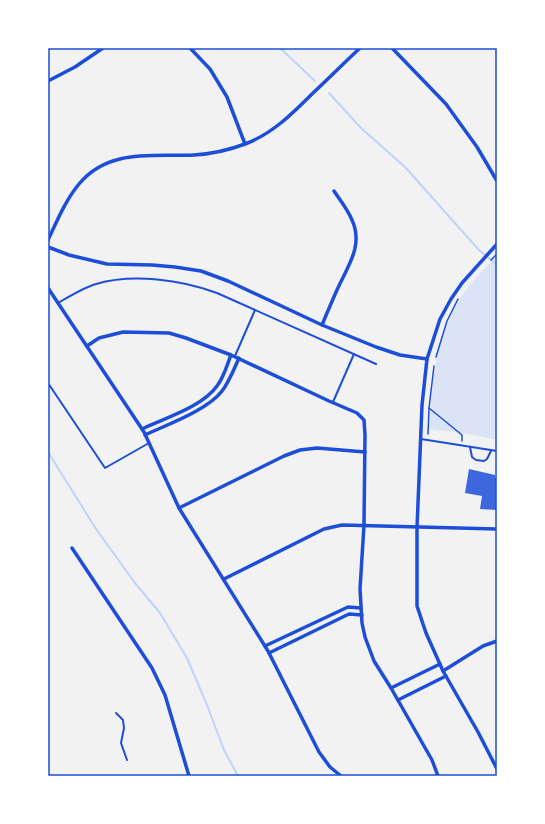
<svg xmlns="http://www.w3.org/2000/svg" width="545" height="824" font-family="'Fira Sans',sans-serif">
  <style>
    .green { fill: #dbe4f7 }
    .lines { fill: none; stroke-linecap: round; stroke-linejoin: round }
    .stream { stroke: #bfd3fe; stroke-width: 2 }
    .building { fill: #3d67dc }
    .path { stroke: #1d4ed8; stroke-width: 1.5 }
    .service { stroke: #1d4ed8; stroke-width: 2 }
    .minor { stroke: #1d4ed8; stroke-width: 3.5 }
    .neatline { fill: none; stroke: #1d4ed8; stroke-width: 1.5 }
  </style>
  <rect width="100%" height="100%" fill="#f2f2f2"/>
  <path class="green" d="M497,256V440L468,434L429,429C432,384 435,335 461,297C471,282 484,269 497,256Z"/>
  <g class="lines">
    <g class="stream">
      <polyline points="280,48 315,81"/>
      <polyline points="329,93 361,128 405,167 478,249 497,265"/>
      <polyline points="48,452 96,529 135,583 160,613 187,658 207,705 224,750 238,776"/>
    </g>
  </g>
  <polygon class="building" points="469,469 495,475 495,478 497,478 497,510 480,509 482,496 465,493"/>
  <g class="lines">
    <g class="path">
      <polyline points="491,260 497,254"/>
      <polyline points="436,357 447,321 458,299"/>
      <polyline points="434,366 429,408 462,435 462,441"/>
      <polyline points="428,434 429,408"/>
    </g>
    <g class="service">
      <path d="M58,303C70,296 83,288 96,284C133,273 182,280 217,293L376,364"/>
      <polyline points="235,356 255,310"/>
      <polyline points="48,383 105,468 149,443"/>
      <polyline points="333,402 354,354"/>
      <polyline points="421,439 497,451"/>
      <polyline points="470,447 472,457 476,460 484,461 487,459 491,451"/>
      <polyline points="116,713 123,720 124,728 121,743 127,760"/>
    </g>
    <g class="minor">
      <polyline points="190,48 210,69 227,97 245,144"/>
      <polyline points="392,48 446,104 477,147 497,181"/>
      <polyline points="48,81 75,67 103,48"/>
      <path d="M48,240C57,221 65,201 79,184C109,148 153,157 194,155C211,154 229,150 245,144C272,134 292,114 312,94C328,79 344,63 360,48"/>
      <polyline points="497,244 462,283 451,299 440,319 427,359 422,405 417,528 417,606 426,633 443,671 478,732 497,769"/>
      <polyline points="48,247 69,255 107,264 152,265 175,267 201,271 228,281 322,325 376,347 400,355 427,359"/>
      <polyline points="48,288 144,432 179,508 268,651 319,752 330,767 341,776"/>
      <path d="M322,325C327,313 332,301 337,290C347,267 364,246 352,220C348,210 340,200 334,191"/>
      <polyline points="87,346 99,338 123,332 169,333 186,338 231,355 329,401 357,413 364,420 365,435 364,525 360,589 362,623 365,637 374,661 391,688 432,760 438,776"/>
      <path d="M142,429C165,418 202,407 217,386C224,377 227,365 231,355"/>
      <path d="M145,435C166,425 208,410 222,391C229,382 234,369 239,358"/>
      <polyline points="179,508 284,456 300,450 317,448 365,452"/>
      <polyline points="72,548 152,668 165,695 189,776"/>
      <polyline points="224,579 324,529 342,525 497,529"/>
      <polyline points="265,646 348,607 361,608"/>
      <polyline points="269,653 349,614 362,615"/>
      <polyline points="443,671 483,646 497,641"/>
      <polyline points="391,688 440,664"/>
      <polyline points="398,700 446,676"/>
    </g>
  </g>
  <rect width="545" height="824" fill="none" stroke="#ffffff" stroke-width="98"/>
  <rect x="49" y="49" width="447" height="726" class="neatline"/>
</svg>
